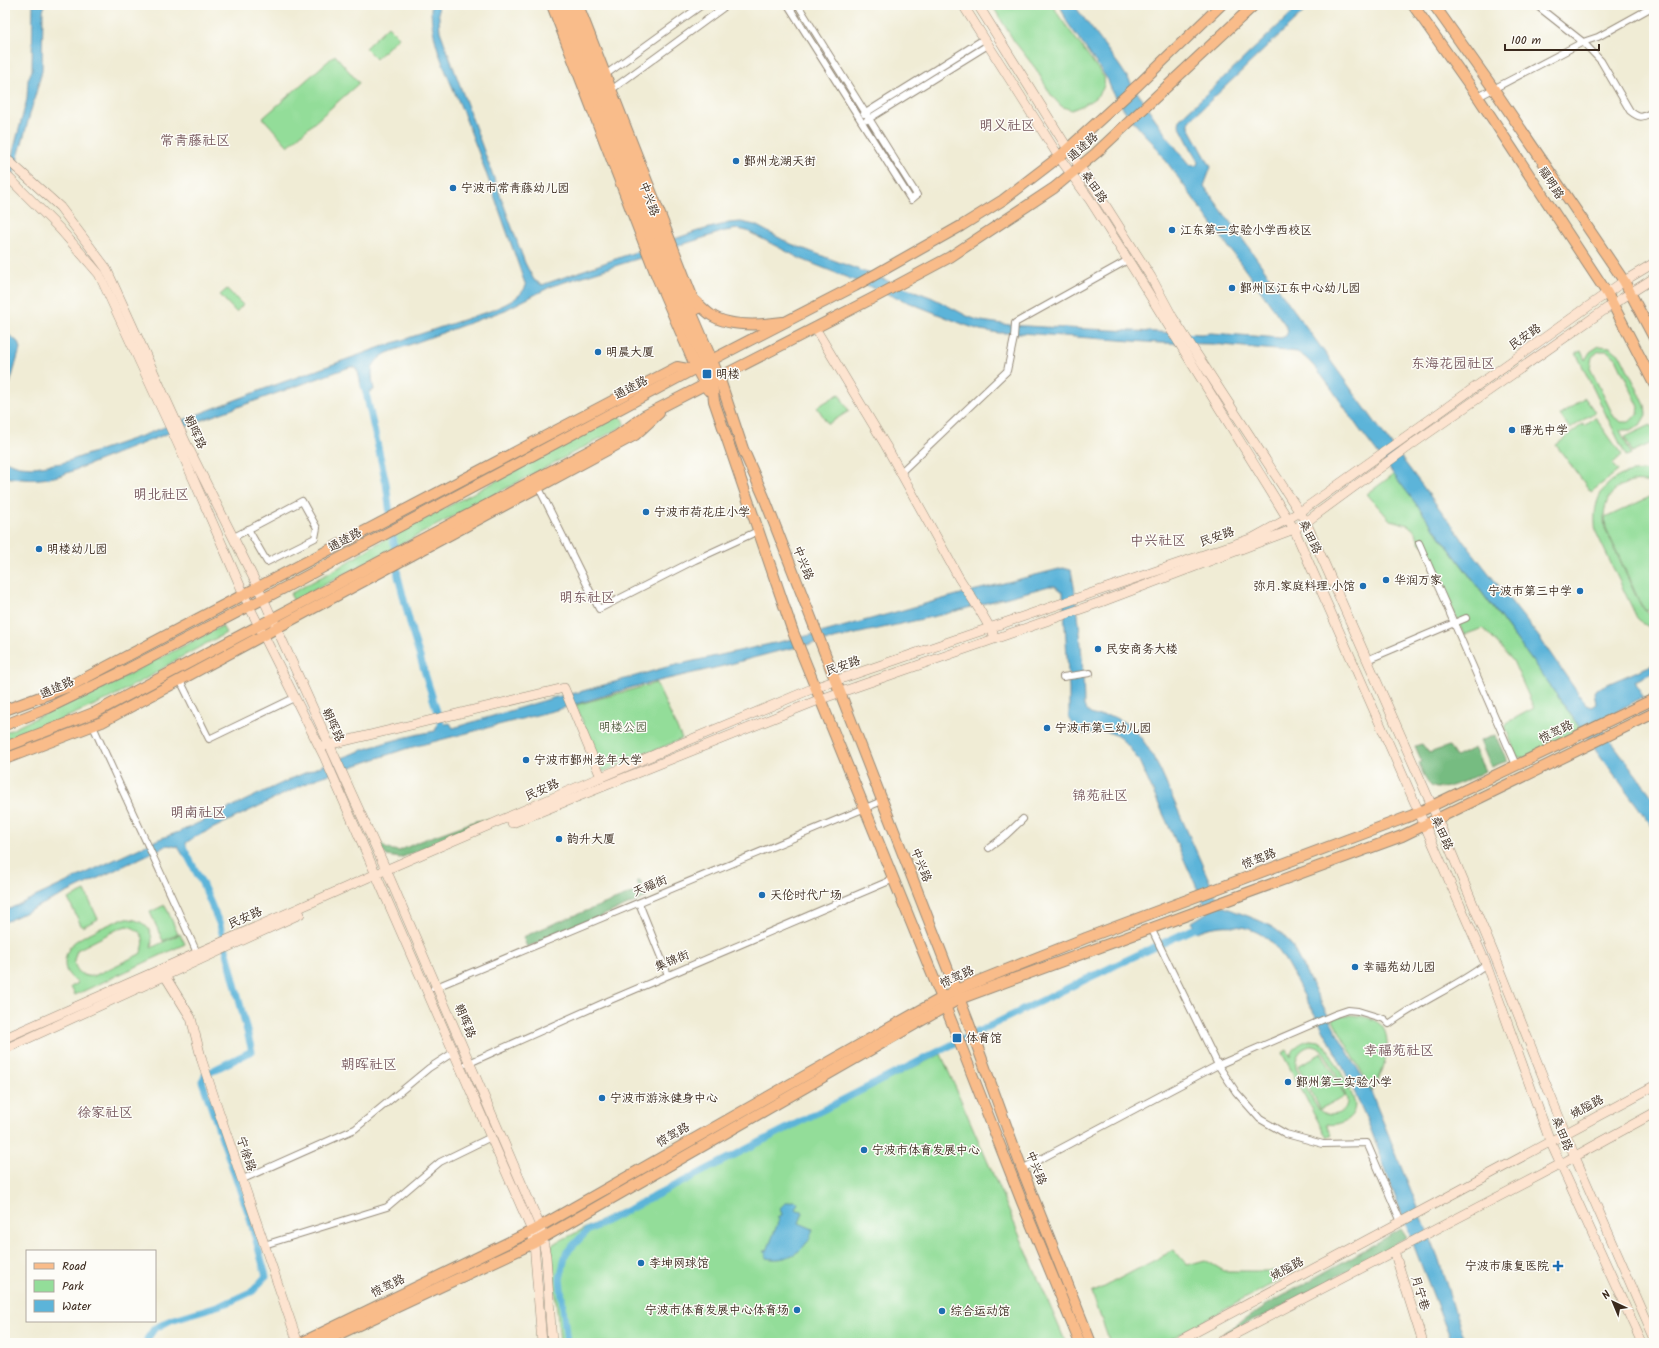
<svg xmlns="http://www.w3.org/2000/svg" width="1659" height="1348" font-family="Kalam,'LXGW WenKai TC',sans-serif">
  <style>
    .green { fill: #93dd99; stroke: #67845c; fill-rule: evenodd }
    .forest { fill: #76bc81; stroke: #587350 }
    .water { fill: #5cb4d9; stroke: #4c6f7c }
    .lines { fill: none; stroke-linecap: round; stroke-linejoin: round }
    .canal { stroke: #5cb4d9; stroke-width: 7 }
    .street-casing { stroke: #968b7a; stroke-width: 8 }
    .secondary-casing { stroke: #968b7a; stroke-width: 10 }
    .primary-casing { stroke: #968b7a; stroke-width: 12 }
    .street { stroke: #fff; stroke-width: 6 }
    .secondary { stroke: #fde4d0; stroke-width: 9 }
    .primary { stroke: #f9bc8a; stroke-width: 10 }
    .poi-dot { fill: #1f6fb2; stroke: #fdfcf7; stroke-width: 1.5 }
    .labels { text-anchor: middle; dominant-baseline: central; stroke-width: 3; stroke-linejoin: round; paint-order: stroke }
    .street-label { font-size: 12px; fill: #3b2a1e; stroke: #fdfcf7 }
    .poi-label { font-size: 12px; fill: #3b2a1e; stroke: #fdfcf7; text-anchor: start }
    .park-label { font-size: 12px; fill: #556043; stroke: #fdfcf7 }
    .quarter-label { font-size: 14px; fill: #77595e; stroke: #fdfcf7 }
  </style>
  <rect width="100%" height="100%" fill="#fdfcf7"/>
  <filter id="ink" filterUnits="userSpaceOnUse"><feTurbulence type="fractalNoise" baseFrequency=".025" numOctaves="2"/><feDisplacementMap in="SourceGraphic" scale="8" xChannelSelector="R" yChannelSelector="G"/><feConvolveMatrix kernelMatrix="1 2 1 2 8 2 1 2 1" color-interpolation-filters="sRGB"/></filter>
  <filter id="wash" filterUnits="userSpaceOnUse"><feTurbulence type="fractalNoise" baseFrequency=".012" numOctaves="4" result="noise"/><feDisplacementMap in="SourceGraphic" scale="16" xChannelSelector="R" yChannelSelector="G"/><feGaussianBlur stdDeviation="0.9" result="paint"/><feColorMatrix in="noise" values="0 0 0 0 0 0 0 0 0 0 0 0 0 0 0 0 0 1.4 0 .05"/><feComposite in="paint" operator="in"/></filter>
  <g filter="url(#wash)">
    <rect width="100%" height="100%" fill="#f0ecd5"/>
    <g class="green">
      <path d="M992,5H1053L1059,16L1104,77C1108,95 1085,105 1071,110L1061,106L1051,95L1036,69L1014,41Z"/>
      <polygon points="388,26 399,37 376,59 365,48"/>
      <polygon points="335,55 359,83 288,146 263,118"/>
      <polygon points="227,289 243,305 236,312 220,295"/>
      <path d="M1599,346L1610,347L1621,356L1645,405L1646,415L1640,425L1632,430H1620L1631,454L1626,456L1576,353L1581,351L1585,360L1590,352ZM1599,351H1607L1616,358L1639,407L1638,414L1629,422H1621L1614,417L1590,368L1592,357Z"/>
      <polygon points="839,394 849,411 828,424 817,407"/>
      <polygon points="1585,398 1595,412 1570,429 1560,415"/>
      <polygon points="619,416 624,420 624,425 618,429 294,601 290,594 345,564 373,546"/>
      <polygon points="1595,417 1622,455 1612,464 1618,471 1591,492 1556,445 1583,424 1584,426"/>
      <polygon points="1651,425 1654,431 1654,442 1632,452 1625,437"/>
      <path d="M1643,471L1654,474V484C1622,474 1599,495 1605,528L1640,605L1654,617V630L1644,624L1637,618L1596,532C1590,498 1607,472 1643,471Z"/>
      <polygon points="1394,474 1550,685 1581,730 1525,758 1517,757 1505,726 1508,722 1534,708 1513,661 1483,628 1464,635 1428,554 1426,546 1419,543 1416,532 1408,525 1390,520 1367,494"/>
      <polygon points="1654,495 1654,607 1647,610 1641,605 1606,528 1605,518"/>
      <polygon points="222,626 226,633 174,661 151,676 108,699 42,728 5,742 5,733 29,721 102,688"/>
      <polygon points="656,683 682,739 603,772 576,705"/>
      <polygon points="85,891 98,919 82,927 68,899"/>
      <polygon points="165,905 178,934 163,941 150,912"/>
      <path d="M121,919C140,917 156,928 151,948L180,934L185,944L75,995L71,987L78,983C74,980 70,977 67,972C62,962 67,947 76,941C89,932 107,926 121,919ZM127,926C142,929 148,941 140,954L94,976C83,978 75,971 74,960L77,950L120,928Z"/>
      <path d="M1346,1015C1356,1015 1368,1016 1377,1022C1397,1034 1383,1076 1372,1091L1332,1018Z"/>
      <path d="M1310,1040L1319,1041L1326,1046C1334,1059 1349,1086 1354,1100C1359,1117 1340,1127 1326,1124L1332,1135L1327,1138L1282,1053L1287,1050L1291,1057C1293,1047 1301,1042 1310,1040ZM1310,1046C1314,1046 1318,1047 1322,1050C1325,1052 1347,1096 1347,1100C1348,1112 1332,1119 1322,1112C1314,1107 1301,1076 1296,1067C1295,1056 1300,1049 1310,1046Z"/>
      <polygon points="1322,1053 1345,1096 1320,1109 1298,1066"/>
      <polygon points="941,1054 1066,1343 560,1343 551,1245"/>
      <polygon points="1174,1250 1187,1265 1205,1260 1224,1271 1296,1271 1163,1343 1110,1343 1092,1293"/>
    </g>
    <g class="forest">
      <polygon points="1495,735 1507,761 1491,767 1480,741"/>
      <path d="M1422,744L1429,753L1449,746L1456,757L1474,748L1485,771C1473,777 1443,794 1431,786C1425,781 1422,770 1419,763L1422,762L1415,746Z"/>
      <polygon points="488,819 489,823 400,858 387,856 377,845 379,842 387,849 399,851 420,841 476,821"/>
      <polygon points="640,880 647,897 527,947 523,937 553,924 640,890 637,882"/>
      <polygon points="1401,1229 1407,1238 1266,1315 1223,1334 1265,1306"/>
    </g>
    <g class="water">
      <polygon points="33,5 45,5 43,11 42,71 5,204 5,182 27,99 28,80 32,70"/>
      <path d="M431,5H438L440,31L525,263L534,280L542,285L621,257L698,231L729,223L741,222L755,225L791,244L933,298L969,317L981,321L1010,325L1044,327L1201,334L1211,333L1281,338L1286,336L1288,331L1286,326L1153,143C1140,131 1111,96 1108,80L1067,22L1060,5H1074L1119,65L1166,135L1187,162C1190,165 1193,167 1197,165L1198,162L1179,125L1180,119L1300,5H1311L1189,121V127L1211,167L1204,186L1388,440L1469,548L1539,637L1586,705L1591,707L1596,704L1594,692L1596,689L1654,664V672L1635,681L1643,697L1597,722L1654,799V829C1630,795 1605,763 1581,729C1510,629 1437,531 1363,434C1348,415 1317,361 1297,352L1213,344L1160,343L1021,333H999L980,330L965,325L801,259L747,231L738,229L725,231L552,286L505,310L387,353C369,363 371,372 374,390L363,394L358,372L355,367H350L207,418L62,475C41,481 26,480 5,477V461L19,466L34,467L62,463L77,458L144,435L264,389L381,347L490,311C504,305 520,299 526,286L523,278C504,224 486,170 465,117C451,81 430,45 431,5Z"/>
      <polygon points="5,332 18,342 20,349 5,401 5,364 7,353 5,348"/>
      <path d="M1063,568L1071,570C1080,615 1083,661 1084,706C1091,720 1099,714 1111,716C1115,717 1121,720 1125,723C1141,732 1153,756 1161,772L1220,905C1245,917 1276,921 1292,946L1338,1035L1371,1092L1438,1257L1454,1309L1466,1343H1452C1433,1295 1414,1247 1396,1199C1385,1170 1376,1140 1363,1111C1347,1074 1328,1036 1307,1001C1296,982 1287,958 1271,942C1251,923 1221,922 1197,932L1192,922L1208,912L1139,761C1130,748 1120,732 1103,732C1097,732 1090,734 1084,734L1077,731L1069,719V689L1063,592L1055,586H1049L945,614L775,652L719,667L633,687L560,709L405,749L315,779L193,838L186,843V847L189,852L183,855L178,847L168,845L5,922V911L159,839L179,832C262,794 344,747 435,731L437,726L450,723L453,728L556,697L576,693L667,667L824,632L957,595Z"/>
      <path d="M792,1201H796L798,1203L795,1209L797,1210L802,1211L803,1213L799,1223L813,1229C808,1250 787,1263 766,1258V1254L764,1251H767L779,1220L777,1217L782,1215L780,1208L785,1203Z"/>
    </g>
    <g class="lines">
      <g class="canal">
        <polyline points="364,384 386,483 398,576 413,635 444,734"/>
        <polyline points="148,1343 147,1339 154,1329 171,1320 227,1303 253,1291 266,1276 249,1215 202,1081 206,1074 252,1051 220,925 202,883 182,845"/>
        <path d="M567,1343L560,1279L566,1253L587,1231C791,1126 994,1020 1202,925"/>
      </g>
    </g>
  </g>
  <g filter="url(#ink)">
    <g class="lines">
      <g class="street-casing">
        <g id="street">
          <polyline points="788,5 911,200 917,195 798,5"/>
          <polyline points="1536,5 1583,42 1598,37 1654,6"/>
          <polyline points="605,75 702,5"/>
          <polyline points="611,90 727,5"/>
          <path d="M1478,97L1583,42L1601,61L1630,111C1641,120 1643,117 1654,111"/>
          <polyline points="864,114 984,39"/>
          <polyline points="867,120 988,45"/>
          <polyline points="901,472 1007,371 1014,338 1015,323 1128,260"/>
          <polyline points="537,484 599,609 695,560 758,531"/>
          <polyline points="234,537 302,501 317,528 315,538 267,562 248,529"/>
          <polyline points="1419,543 1516,765"/>
          <polyline points="1367,660 1466,618"/>
          <polyline points="1063,677 1090,673"/>
          <polyline points="180,680 209,739 294,698"/>
          <path d="M93,726C127,802 163,876 197,953"/>
          <polyline points="989,848 1006,835 1023,819"/>
          <polyline points="639,903 668,975"/>
          <polyline points="1151,928 1218,1065 1236,1092 1260,1119 1286,1134 1323,1144 1367,1143 1401,1222"/>
          <polyline points="434,988 882,801"/>
          <polyline points="467,1064 608,1001 894,879"/>
          <path d="M1022,1169L1218,1065L1336,1014L1348,1010L1358,1011L1384,1019L1389,1024C1420,1001 1456,987 1486,964"/>
          <polyline points="243,1179 355,1129 429,1068 454,1052"/>
          <polyline points="264,1245 387,1207 440,1162 491,1137"/>
        </g>
      </g>
      <g class="secondary-casing">
        <g id="secondary">
          <polyline points="963,5 1059,157 1090,200 1133,268 1294,529 1486,964 1550,1141 1642,1343"/>
          <polyline points="978,5 1068,149 1097,192 1151,277 1173,318 1306,522 1432,806 1496,959 1575,1157 1654,1337"/>
          <polyline points="5,158 10,162 60,207 106,268 186,443 258,587 388,874 540,1226 546,1256 552,1343"/>
          <polyline points="5,174 60,229 99,274 178,444 249,606 324,756 532,1231 534,1243 542,1343"/>
          <polyline points="815,328 886,446 959,578 979,609 993,633"/>
          <polyline points="324,746 564,688 601,777"/>
          <polyline points="512,823 821,699 1101,602 1294,529 1306,522 1411,445 1613,304 1654,278"/>
          <polyline points="165,976 191,1018 202,1061 222,1121 298,1343"/>
          <polyline points="5,1038 376,874 601,777 814,688 1253,538 1300,512 1624,281 1654,263"/>
          <polyline points="5,1049 300,914"/>
          <polyline points="1394,1251 1423,1343"/>
          <polyline points="1175,1343 1654,1086"/>
          <polyline points="1218,1343 1561,1164 1654,1113"/>
        </g>
      </g>
      <g class="primary-casing">
        <g id="primary">
          <polyline points="552,5 657,277 696,368 708,390"/>
          <polyline points="561,5 645,226 712,381 714,401 793,632 954,1028 1022,1202 1080,1343"/>
          <polyline points="569,5 654,224 719,377 743,449 764,497 968,1021 1022,1169 1091,1343"/>
          <polyline points="578,5 697,309"/>
          <polyline points="1413,5 1478,97 1607,293 1654,384"/>
          <polyline points="1434,5 1493,88 1624,281 1654,338"/>
          <path d="M694,300C700,305 705,311 711,315C729,327 762,325 783,322"/>
          <polyline points="5,710 70,686 677,367 693,370"/>
          <polyline points="5,725 48,708 128,669 286,587 696,368 855,286 961,226 1003,200 1059,157 1138,85 1221,5"/>
          <polyline points="5,747 96,712 617,436 644,416 879,295 950,257 1054,188 1096,153 1254,5"/>
          <polyline points="5,759 102,722 635,435 659,413"/>
          <polyline points="301,1343 532,1231 956,990 1086,938 1413,815 1654,699"/>
          <polyline points="320,1343 534,1243 959,999 1402,836 1654,713"/>
        </g>
      </g>
      <use href="#street" class="street"/>
      <use href="#secondary" class="secondary"/>
      <use href="#primary" class="primary"/>
    </g>
  </g>
  <g class="poi-dot">
    <circle cx="736" cy="161" r="4"/>
    <circle cx="453" cy="188" r="4"/>
    <circle cx="1172" cy="230" r="4"/>
    <circle cx="1232" cy="288" r="4"/>
    <circle cx="598" cy="352" r="4"/>
    <rect x="702" y="369" width="10" height="10" rx="2"/>
    <circle cx="1512" cy="430" r="4"/>
    <circle cx="646" cy="512" r="4"/>
    <circle cx="39" cy="549" r="4"/>
    <circle cx="1386" cy="580" r="4"/>
    <circle cx="1363" cy="586" r="4"/>
    <circle cx="1580" cy="591" r="4"/>
    <circle cx="1098" cy="649" r="4"/>
    <circle cx="1047" cy="728" r="4"/>
    <circle cx="526" cy="760" r="4"/>
    <circle cx="559" cy="839" r="4"/>
    <circle cx="762" cy="895" r="4"/>
    <circle cx="1355" cy="967" r="4"/>
    <rect x="952" y="1033" width="10" height="10" rx="2"/>
    <circle cx="1288" cy="1082" r="4"/>
    <circle cx="602" cy="1098" r="4"/>
    <circle cx="864" cy="1150" r="4"/>
    <circle cx="641" cy="1263" r="4"/>
    <path d="M1556 1260h4v4h4v4h-4v4h-4v-4h-4v-4h4z"/>
    <circle cx="797" cy="1310" r="4"/>
    <circle cx="942" cy="1311" r="4"/>
  </g>
  <g class="labels">
    <g class="street-label">
      <text transform="translate(1083 147) rotate(-42)">通途路</text>
      <text transform="translate(1551 183) rotate(57)">福明路</text>
      <text transform="translate(1094 187) rotate(55)">桑田路</text>
      <text transform="translate(649 199) rotate(70)">中兴路</text>
      <text transform="translate(1525 337) rotate(-35)">民安路</text>
      <text transform="translate(631 388) rotate(-28)">通途路</text>
      <text transform="translate(195 432) rotate(65)">朝晖路</text>
      <text transform="translate(1217 537) rotate(-19)">民安路</text>
      <text transform="translate(1310 537) rotate(64)">桑田路</text>
      <text transform="translate(345 540) rotate(-29)">通途路</text>
      <text transform="translate(803 563) rotate(69)">中兴路</text>
      <text transform="translate(843 666) rotate(-19)">民安路</text>
      <text transform="translate(57 688) rotate(-25)">通途路</text>
      <text transform="translate(333 725) rotate(65)">朝晖路</text>
      <text transform="translate(1556 732) rotate(-26)">惊驾路</text>
      <text transform="translate(542 790) rotate(-24)">民安路</text>
      <text transform="translate(1442 833) rotate(66)">桑田路</text>
      <text transform="translate(1259 859) rotate(-21)">惊驾路</text>
      <text transform="translate(921 865) rotate(69)">中兴路</text>
      <text transform="translate(650 886) rotate(-23)">天福街</text>
      <text transform="translate(245 918) rotate(-24)">民安路</text>
      <text transform="translate(672 961) rotate(-23)">集锦街</text>
      <text transform="translate(957 977) rotate(-25)">惊驾路</text>
      <text transform="translate(465 1021) rotate(67)">朝晖路</text>
      <text transform="translate(1587 1107) rotate(-28)">姚隘路</text>
      <text transform="translate(1562 1134) rotate(68)">桑田路</text>
      <text transform="translate(673 1135) rotate(-30)">惊驾路</text>
      <text transform="translate(246 1154) rotate(71)">宁徐路</text>
      <text transform="translate(1036 1168) rotate(69)">中兴路</text>
      <text transform="translate(1287 1269) rotate(-28)">姚隘路</text>
      <text transform="translate(388 1286) rotate(-26)">惊驾路</text>
      <text transform="translate(1420 1293) rotate(73)">月宁巷</text>
    </g>
    <g class="poi-label">
      <text x="744" y="161">鄞州龙湖天街</text>
      <text x="461" y="188">宁波市常青藤幼儿园</text>
      <text x="1180" y="230">江东第二实验小学西校区</text>
      <text x="1240" y="288">鄞州区江东中心幼儿园</text>
      <text x="606" y="352">明晨大厦</text>
      <text x="716" y="374">明楼</text>
      <text x="1520" y="430">曙光中学</text>
      <text x="654" y="512">宁波市荷花庄小学</text>
      <text x="47" y="549">明楼幼儿园</text>
      <text x="1394" y="580">华润万家</text>
      <text x="1355" y="586" text-anchor="end">弥月.家庭料理.小馆</text>
      <text x="1572" y="591" text-anchor="end">宁波市第三中学</text>
      <text x="1106" y="649">民安商务大楼</text>
      <text x="1055" y="728">宁波市第三幼儿园</text>
      <text x="534" y="760">宁波市鄞州老年大学</text>
      <text x="567" y="839">韵升大厦</text>
      <text x="770" y="895">天伦时代广场</text>
      <text x="1363" y="967">幸福苑幼儿园</text>
      <text x="966" y="1038">体育馆</text>
      <text x="1296" y="1082">鄞州第二实验小学</text>
      <text x="610" y="1098">宁波市游泳健身中心</text>
      <text x="872" y="1150">宁波市体育发展中心</text>
      <text x="649" y="1263">李坤网球馆</text>
      <text x="1549" y="1266" text-anchor="end">宁波市康复医院</text>
      <text x="789" y="1310" text-anchor="end">宁波市体育发展中心体育场</text>
      <text x="950" y="1311">综合运动馆</text>
    </g>
    <g class="park-label">
      <text x="623" y="727">明楼公园</text>
    </g>
    <g class="quarter-label">
      <text x="1007" y="126">明义社区</text>
      <text x="195" y="141">常青藤社区</text>
      <text x="1453" y="364">东海花园社区</text>
      <text x="161" y="495">明北社区</text>
      <text x="1158" y="541">中兴社区</text>
      <text x="587" y="598">明东社区</text>
      <text x="1100" y="796">锦苑社区</text>
      <text x="198" y="813">明南社区</text>
      <text x="1399" y="1051">幸福苑社区</text>
      <text x="369" y="1065">朝晖社区</text>
      <text x="105" y="1113">徐家社区</text>
    </g>
  </g>
  <rect width="1659" height="1348" fill="none" stroke="#fdfcf7" stroke-width="20"/>
  <rect x="26" y="1250" width="130" height="72" fill="#fdfcf7" stroke="#afa8a0"/>
  <rect x="34" y="1263" width="20" height="6" fill="#f9bc8a" stroke="#afa8a0"/>
  <text x="62" y="1270" font-size="12" fill="#3b2a1e">Road</text>
  <rect x="34" y="1280" width="20" height="12" fill="#93dd99" stroke="#afa8a0"/>
  <text x="62" y="1290" font-size="12" fill="#3b2a1e">Park</text>
  <rect x="34" y="1300" width="20" height="12" fill="#5cb4d9" stroke="#afa8a0"/>
  <text x="62" y="1310" font-size="12" fill="#3b2a1e">Water</text>
  <g transform="translate(1613 1302) rotate(316)" stroke="#fdfcf7" stroke-width="3" paint-order="stroke">
  <path d="M0-3L7 15L0 10L-7 15Z" fill="#3b2a1e"/>
  <text y="-6" font-size="11" font-weight="bold" text-anchor="middle" fill="#3b2a1e">N</text>
  </g>
  <path d="M1505 44v6h94v-6" fill="none" stroke="#3b2a1e" stroke-width="2"/>
  <text x="1511" y="44" font-size="12" fill="#3b2a1e" stroke="#fdfcf7" stroke-width="3" paint-order="stroke">100 m</text>
</svg>
